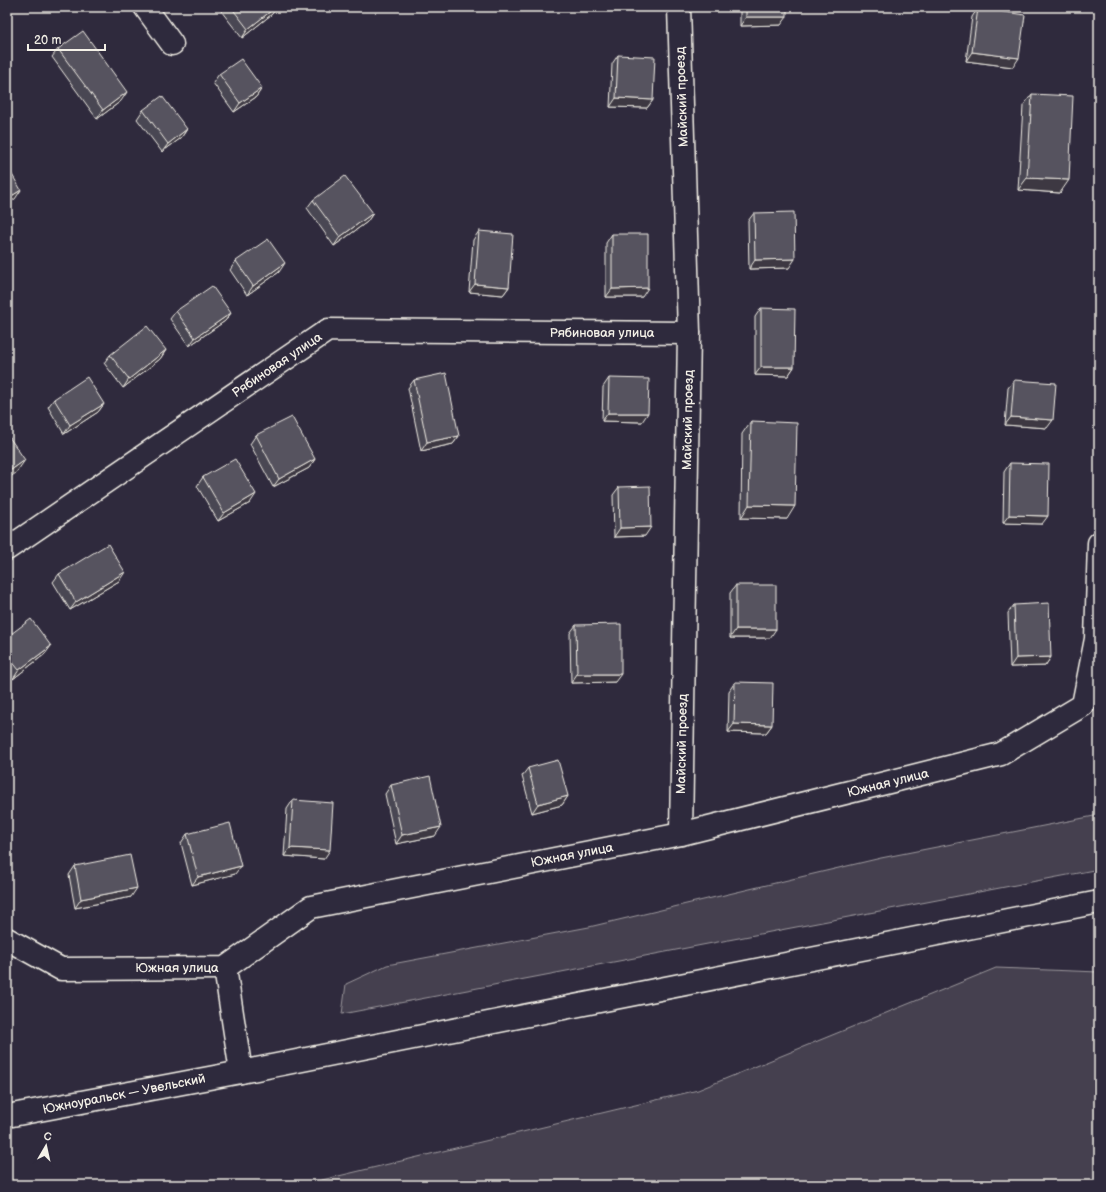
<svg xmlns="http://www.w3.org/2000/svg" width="1106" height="1192" font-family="'Balsamiq Sans',sans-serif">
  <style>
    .green { fill: #454050; stroke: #9c989c }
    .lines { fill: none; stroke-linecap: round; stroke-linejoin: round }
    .minor-casing { stroke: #f4f1e8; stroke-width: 25 }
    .minor { stroke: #2f2a3d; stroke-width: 22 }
    .wall { fill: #4a4752; stroke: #f4f1e8 }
    .shaded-wall { fill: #3c3942; stroke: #f4f1e8 }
    .building { fill: #56525f; stroke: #f4f1e8 }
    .labels { text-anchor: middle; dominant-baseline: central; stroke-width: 3; stroke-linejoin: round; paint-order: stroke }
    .street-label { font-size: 13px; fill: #f4f1e8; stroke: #2f2a3d }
  </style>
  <rect width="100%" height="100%" fill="#2f2a3d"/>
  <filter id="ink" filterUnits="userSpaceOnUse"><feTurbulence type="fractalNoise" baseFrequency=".025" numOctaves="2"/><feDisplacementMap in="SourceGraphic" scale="8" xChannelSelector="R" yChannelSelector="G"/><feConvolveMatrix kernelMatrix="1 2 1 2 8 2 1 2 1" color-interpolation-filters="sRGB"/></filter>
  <g filter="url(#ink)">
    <g class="green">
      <polygon points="1099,815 1099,869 342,1014 346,984 387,965 589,927 881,858"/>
      <polygon points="996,968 1099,972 1099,1185 301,1185 698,1090"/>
    </g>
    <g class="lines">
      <g class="minor-casing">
        <g id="minor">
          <polyline points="145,7 172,44"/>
          <polyline points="679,7 689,333 681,834"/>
          <polyline points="7,549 328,330 689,333"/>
          <polyline points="7,939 61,969 225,968 311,907 681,834 1001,754 1083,705 1096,639 1099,543"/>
          <polyline points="225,968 241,1072"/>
          <polyline points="7,1116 241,1072 1099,902"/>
        </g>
      </g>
      <use href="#minor" class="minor"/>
    </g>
    <g class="wall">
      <polygon points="218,7 277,7 272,14 242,38"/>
      <polygon points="740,7 787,7 781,25 740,26"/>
      <polygon points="978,8 1013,67 966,61 972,17"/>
      <polygon points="58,49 121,101 97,119 52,57"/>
      <polygon points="618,55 653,100 647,108 610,107 612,64"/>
      <polygon points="219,74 262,88 256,97 234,112 213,83"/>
      <polygon points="1032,94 1060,193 1018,190 1023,106"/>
      <polygon points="143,110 187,129 181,138 162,152 137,119"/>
      <polygon points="313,200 373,213 367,222 334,246 307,208"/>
      <polygon points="754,213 789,268 749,269 748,221"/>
      <polygon points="479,231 509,287 503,295 469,292 473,240"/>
      <polygon points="612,234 642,297 606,297 606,243"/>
      <polygon points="236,261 279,272 247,295 230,270"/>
      <polygon points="761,308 794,367 788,376 755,375 755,317"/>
      <polygon points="176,311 231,313 225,321 189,346 170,319"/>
      <polygon points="166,350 160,359 123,388 104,363 110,355"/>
      <polygon points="609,378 642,422 602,421 603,387"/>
      <polygon points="414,380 459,436 453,444 421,451 408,388"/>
      <polygon points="1014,380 1047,428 1005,425 1008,388"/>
      <polygon points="54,399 104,404 98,412 64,434 48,407"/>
      <polygon points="751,421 787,519 741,518 742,434"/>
      <polygon points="256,435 315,459 309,468 273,487 250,444"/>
      <polygon points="1010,463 1042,524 1003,523 1004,472"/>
      <polygon points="203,477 250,503 218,521 197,486"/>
      <polygon points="619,487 645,536 614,537 613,495"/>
      <polygon points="59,574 119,581 70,610 53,582"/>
      <polygon points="736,585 770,638 730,638 730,593"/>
      <polygon points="1014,605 1051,657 1045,666 1010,667 1008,613"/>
      <polygon points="576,625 615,682 571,683 570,633"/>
      <polygon points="7,637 45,654 13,679 7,671"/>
      <polygon points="735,682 772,725 766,733 728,732 729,691"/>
      <polygon points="528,768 568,796 562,805 532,813 522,776"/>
      <polygon points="391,785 435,836 396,844 385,794"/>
      <polygon points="293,800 324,859 284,856 287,809"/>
      <polygon points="187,834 235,874 192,885 181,843"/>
      <polygon points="75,866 131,897 75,908 69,875"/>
    </g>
    <g class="shaded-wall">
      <polygon points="276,7 277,7 272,14 242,38 248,29"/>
      <polygon points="746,17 787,17 781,25 740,26"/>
      <polygon points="972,52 1019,58 1013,67 966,61"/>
      <polygon points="262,88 256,97 234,112 240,103"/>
      <polygon points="127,92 121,101 97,119 103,110"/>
      <polygon points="616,98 653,100 647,108 610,107"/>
      <polygon points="187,129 181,138 162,152 168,144"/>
      <polygon points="1027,178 1069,180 1060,193 1018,190"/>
      <polygon points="21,190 15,199 7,204 7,199"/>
      <polygon points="373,213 367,222 334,246 340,237"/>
      <polygon points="795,259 789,268 749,269 755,260"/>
      <polygon points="285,263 279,272 247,295 253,286"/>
      <polygon points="475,284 509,287 503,295 469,292"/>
      <polygon points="648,288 642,297 606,297 612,289"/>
      <polygon points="231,313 225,321 189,346 195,338"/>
      <polygon points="166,350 160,359 123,388 129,379"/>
      <polygon points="761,367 794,367 788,376 755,375"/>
      <polygon points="104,404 98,412 64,434 70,425"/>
      <polygon points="608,413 648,413 642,422 602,421"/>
      <polygon points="1011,417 1053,420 1047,428 1005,425"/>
      <polygon points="459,436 453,444 421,451 427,442"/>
      <polygon points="315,459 309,468 273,487 279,479"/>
      <polygon points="25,460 16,473 7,479 7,473"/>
      <polygon points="256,494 250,503 218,521 224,513"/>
      <polygon points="749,505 795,506 787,519 741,518"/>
      <polygon points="1009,515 1048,516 1042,524 1003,523"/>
      <polygon points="651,527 645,536 614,537 620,528"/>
      <polygon points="125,572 119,581 70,610 76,602"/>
      <polygon points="736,629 776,629 770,638 730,638"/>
      <polygon points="51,646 45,654 13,679 19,670"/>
      <polygon points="1051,657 1045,666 1010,667 1016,658"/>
      <polygon points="577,674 621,674 615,682 571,683"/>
      <polygon points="734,724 772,725 766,733 728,732"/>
      <polygon points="568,796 562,805 532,813 538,804"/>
      <polygon points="441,827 435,836 396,844 402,835"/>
      <polygon points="290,848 330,850 324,859 284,856"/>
      <polygon points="241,866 235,874 192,885 198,877"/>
      <polygon points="137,888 131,897 75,908 81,899"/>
    </g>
    <g class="building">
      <polygon points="231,7 276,7 248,29"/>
      <rect x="746" y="7" width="41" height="10"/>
      <polygon points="978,8 1025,15 1019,58 972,52"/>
      <polygon points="83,31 127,92 103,110 58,49"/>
      <polygon points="618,55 655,57 653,100 616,98"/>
      <polygon points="241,59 262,88 240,103 219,74"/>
      <polygon points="1032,94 1073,96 1069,180 1027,178"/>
      <polygon points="162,96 187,129 168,144 143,110"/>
      <polygon points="7,166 21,190 7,199"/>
      <polygon points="345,176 373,213 340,237 313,200"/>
      <polygon points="794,212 795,259 755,260 754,213"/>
      <polygon points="479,231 513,234 509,287 475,284"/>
      <polygon points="612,234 648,234 648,288 612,289"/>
      <polygon points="268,239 285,263 253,286 236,261"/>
      <polygon points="212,286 231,313 195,338 176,311"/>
      <polygon points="761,308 795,309 794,367 761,367"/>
      <polygon points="147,326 166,350 129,379 110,355"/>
      <polygon points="446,373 459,436 427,442 414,380"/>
      <polygon points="87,377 104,404 70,425 54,399"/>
      <polygon points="609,378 649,379 648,413 608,413"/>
      <polygon points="1014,380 1056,383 1053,420 1011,417"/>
      <polygon points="292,417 315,459 279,479 256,435"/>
      <polygon points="751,421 797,423 795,506 749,505"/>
      <polygon points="7,434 25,460 7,473"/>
      <polygon points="235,459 256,494 224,513 203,477"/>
      <polygon points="1010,463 1049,464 1048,516 1009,515"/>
      <polygon points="650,486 651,527 620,528 619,487"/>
      <polygon points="108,544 125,572 76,602 59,574"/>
      <rect x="736" y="585" width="40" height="44"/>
      <polygon points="1049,603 1051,657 1016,658 1014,605"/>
      <polygon points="31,619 51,646 19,670 7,655 7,637"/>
      <polygon points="621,624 621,674 577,674 576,625"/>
      <polygon points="735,682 773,683 772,725 734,724"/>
      <polygon points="558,760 568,796 538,804 528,768"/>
      <polygon points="430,776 441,827 402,835 391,785"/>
      <polygon points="293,800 333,803 330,850 290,848"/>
      <polygon points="230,823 241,866 198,877 187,834"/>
      <polygon points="130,855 137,888 81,899 75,866"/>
    </g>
  </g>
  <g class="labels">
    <g class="street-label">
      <text transform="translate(682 97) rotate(-92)">Майский проезд</text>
      <text x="602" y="333">Рябиновая улица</text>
      <text transform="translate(277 365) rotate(-34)">Рябиновая улица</text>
      <text transform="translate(688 420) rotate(-89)">Майский проезд</text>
      <text transform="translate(682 744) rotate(-89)">Майский проезд</text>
      <text transform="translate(888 783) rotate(-14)">Южная улица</text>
      <text transform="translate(572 855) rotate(-11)">Южная улица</text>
      <text x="177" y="968">Южная улица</text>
      <text transform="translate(124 1094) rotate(-11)">Южноуральск — Увельский</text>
    </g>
  </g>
  <rect width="1106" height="1192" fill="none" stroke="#2f2a3d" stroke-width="24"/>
  <rect x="12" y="12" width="1082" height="1168" fill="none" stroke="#f4f1e8" stroke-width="1.5" filter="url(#ink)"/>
  <g transform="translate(46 1146) rotate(9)" stroke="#2f2a3d" stroke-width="3" paint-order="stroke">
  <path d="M0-3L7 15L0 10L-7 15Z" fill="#f4f1e8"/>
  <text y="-6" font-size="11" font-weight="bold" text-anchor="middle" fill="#f4f1e8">С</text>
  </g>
  <path d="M28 44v6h77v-6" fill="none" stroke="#f4f1e8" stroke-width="2"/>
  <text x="34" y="44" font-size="12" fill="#f4f1e8" stroke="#2f2a3d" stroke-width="3" paint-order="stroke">20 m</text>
</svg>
